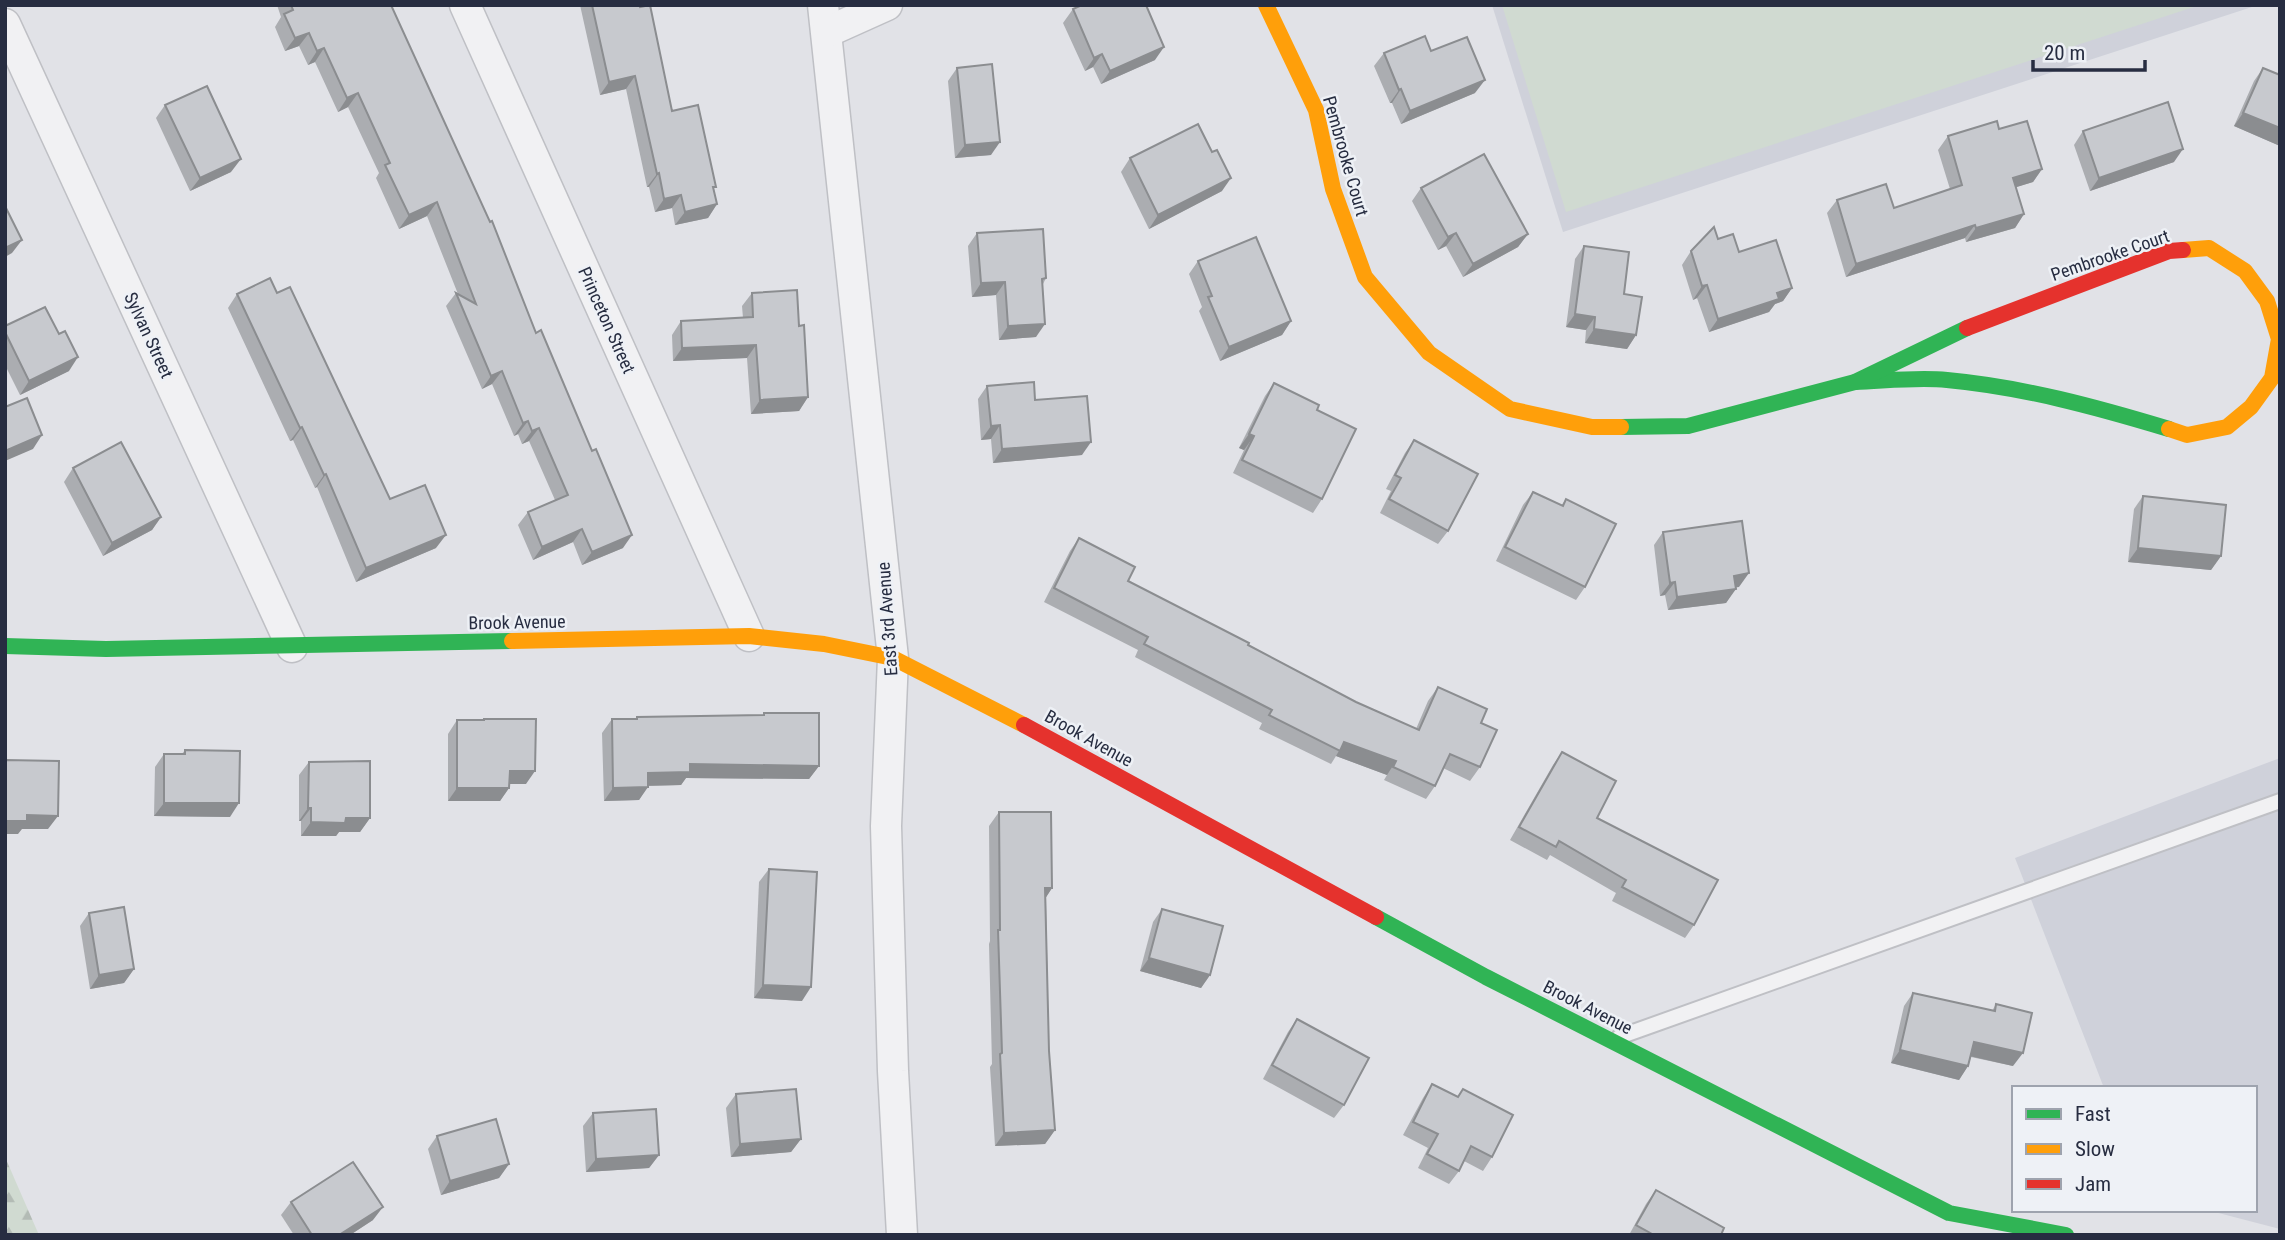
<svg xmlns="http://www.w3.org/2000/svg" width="2285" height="1240" font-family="'Roboto Condensed',sans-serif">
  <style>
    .built { fill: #cfd1da }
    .grass { fill: #d0dad1 }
    .forest { fill: url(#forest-firs) }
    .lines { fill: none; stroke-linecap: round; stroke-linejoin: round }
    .lane-casing { stroke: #bfc0c5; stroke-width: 18 }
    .street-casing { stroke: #bfc0c5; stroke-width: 33 }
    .lane { stroke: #f1f1f3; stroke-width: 14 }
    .street { stroke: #f1f1f3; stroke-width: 30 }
    .fast { stroke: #30b455; stroke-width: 16 }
    .slow { stroke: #ff9f0a; stroke-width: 16 }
    .jam { stroke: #e5322d; stroke-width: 16 }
    .wall { fill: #abadb1 }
    .shaded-wall { fill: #8b8d90 }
    .building { fill: #c7c9ce; stroke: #8b8d90; stroke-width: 2 }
    .labels { text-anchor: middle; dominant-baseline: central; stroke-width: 5; stroke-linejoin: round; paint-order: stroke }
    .street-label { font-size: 18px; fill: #272d41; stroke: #eef1f6 }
  </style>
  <defs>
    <pattern id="forest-firs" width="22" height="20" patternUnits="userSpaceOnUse" patternTransform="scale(1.75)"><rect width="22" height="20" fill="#d0dad1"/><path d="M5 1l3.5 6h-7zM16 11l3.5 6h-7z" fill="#b3bbb5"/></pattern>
  </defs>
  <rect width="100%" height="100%" fill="#e1e2e7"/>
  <g class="built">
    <polygon points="1492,5 2258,5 1563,232"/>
    <polygon points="2280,758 2280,1229 2207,1210 2255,1210 2255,1088 2104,1088 2015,858"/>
  </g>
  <polygon class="grass" points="1502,5 2200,5 1566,212"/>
  <polygon class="forest" points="5,1157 39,1235 5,1235"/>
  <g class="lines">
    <g class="lane-casing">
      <polyline id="lane" points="1619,1037 2280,801"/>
    </g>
    <g class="street-casing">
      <g id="street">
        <polyline points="465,5 749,636"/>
        <polyline points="823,5 893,658 886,826 893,1071 902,1235"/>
        <polyline points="5,24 292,647"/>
        <polyline points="827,32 887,5"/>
      </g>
    </g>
    <use href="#lane" class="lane"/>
    <use href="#street" class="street"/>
    <g class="fast">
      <path d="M1855,382C1885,381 1917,377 1947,380C2023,387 2096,407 2169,429"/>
      <polyline points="1621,427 1688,426 1855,382 1967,328"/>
      <polyline points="5,646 106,649 512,641"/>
      <polyline points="1376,917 1486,977 1949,1213 2066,1235"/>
    </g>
    <g class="slow">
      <polyline points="1266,5 1316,110 1333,189 1365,277 1429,353 1510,409 1592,427 1621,427"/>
      <polyline points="2169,429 2187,435 2227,427 2251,407 2272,378 2279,339 2267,301 2245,271 2209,248 2183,250"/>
      <polyline points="512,641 749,636 824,644 893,658 1024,725"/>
    </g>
    <g class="jam">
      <polyline points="1967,328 2169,251 2183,250"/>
      <polyline points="1024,725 1376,917"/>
    </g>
  </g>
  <g class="wall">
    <polygon points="277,5 391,5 536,333 623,548 582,565 573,542 533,560 518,525 528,512 555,500 529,441 522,444 518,434 514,436 492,384 482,389 446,306 456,293 458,294 427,216 399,229 376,178 379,173 348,107 338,112 315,62 308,65 299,46 285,51 275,27 281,17"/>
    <polygon points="580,5 639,5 672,111 714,190 717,204 708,218 675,225 672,208 655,212 649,187 647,187 626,89 600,95"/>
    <polygon points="1073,9 1155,60 1101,84 1093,67 1085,71 1063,23"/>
    <polygon points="1431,51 1475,93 1401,124 1392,103 1390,103 1374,66 1384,53"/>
    <polygon points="957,68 991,155 955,158 948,81"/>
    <polygon points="2263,68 2277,74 2280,69 2280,146 2234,126 2254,81"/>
    <polygon points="165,105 231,172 190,191 156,118"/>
    <polygon points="1999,129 2042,169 2033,182 2016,187 2024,214 2015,228 1966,242 1965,238 1846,277 1827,213 1837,200 1894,208 1950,189 1938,150 1948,136"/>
    <polygon points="2083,131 2174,162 2090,191 2074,145"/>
    <polygon points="1130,158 1222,191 1149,229 1121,172"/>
    <polygon points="1421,188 1528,234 1518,247 1463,277 1446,246 1438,250 1412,201"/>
    <polygon points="977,233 1046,278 1043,284 1036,337 999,340 996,295 972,297 968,246"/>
    <polygon points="1718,239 1792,288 1783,301 1775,304 1769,312 1709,332 1697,298 1693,300 1682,265 1691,251"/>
    <polygon points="1584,246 1624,294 1636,335 1627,349 1585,343 1586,330 1566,327 1575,259"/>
    <polygon points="1198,261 1291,321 1282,335 1220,361 1199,311 1202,307 1189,274"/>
    <polygon points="277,293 390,499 436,548 356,582 317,487 315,488 293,440 290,441 228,308 237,294"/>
    <polygon points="752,293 799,326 808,397 799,411 751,414 747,358 673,361 672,335 681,321 743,318 742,306"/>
    <polygon points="5,326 59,334 69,371 20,395 5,365"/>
    <polygon points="1274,383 1317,410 1322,499 1313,513 1233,473 1244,450 1239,448 1265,396"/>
    <polygon points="987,386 1082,455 993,463 991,439 981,440 978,399"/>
    <polygon points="1414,440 1448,531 1438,544 1380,513 1391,491 1386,489 1405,453"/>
    <polygon points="73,468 161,517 152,530 103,556 64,482"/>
    <polygon points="1533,492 1561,506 1566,499 1585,587 1576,600 1496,561 1523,505"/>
    <polygon points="2143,496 2221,556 2211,570 2128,562 2134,509"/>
    <polygon points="1663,532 1739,587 1736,587 1726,603 1668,610 1665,595 1660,596 1654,545"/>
    <polygon points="1079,538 1128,581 1356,702 1416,729 1428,701 1438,687 1481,723 1480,767 1470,781 1443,768 1435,786 1426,799 1384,780 1387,775 1336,756 1331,764 1259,729 1262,723 1135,657 1138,650 1044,602 1070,551"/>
    <polygon points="764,713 819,766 809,779 686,778 681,785 648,786 639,800 604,801 602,733 612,719 636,719 637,717 763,715"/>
    <polygon points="484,719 526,784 509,784 509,788 500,801 448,801 448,734 457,720 483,720"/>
    <polygon points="185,750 230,817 154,816 155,767 164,754 182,754"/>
    <polygon points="1562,752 1597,818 1694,925 1685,938 1612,901 1616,893 1550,855 1547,860 1510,840 1553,765"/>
    <polygon points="309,762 370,818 360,832 339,832 336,836 301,836 301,821 299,821 299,775"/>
    <polygon points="999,812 1052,888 1046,897 1049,1051 1055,1130 1045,1144 995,1146 990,1067 992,1064 989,944 990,941 989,826"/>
    <polygon points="769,869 802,1001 754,998 759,882"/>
    <polygon points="1162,909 1210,975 1201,988 1140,971 1153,922"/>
    <polygon points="89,913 134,969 124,983 90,989 80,926"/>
    <polygon points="1913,993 1992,1011 1996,1004 2013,1066 1971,1057 1968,1066 1959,1080 1891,1063 1904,1006"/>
    <polygon points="1297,1019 1344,1105 1334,1118 1263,1079 1288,1032"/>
    <polygon points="1432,1084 1457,1097 1463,1089 1492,1157 1483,1171 1464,1161 1459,1171 1449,1184 1418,1168 1428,1148 1403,1135 1423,1098"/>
    <polygon points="736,1094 801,1139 791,1152 731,1157 726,1108"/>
    <polygon points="593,1113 659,1155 649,1168 586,1172 583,1126"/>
    <polygon points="437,1136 509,1164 499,1178 441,1195 428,1149"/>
    <polygon points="1656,1190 1721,1235 1629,1235 1646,1204"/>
    <polygon points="291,1202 373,1220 350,1235 294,1235 281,1215"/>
  </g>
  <g class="shaded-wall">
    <polygon points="309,33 299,46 285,51 295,38"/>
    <polygon points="1164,47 1155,60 1101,84 1110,71"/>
    <polygon points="324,48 315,62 308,65 317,51"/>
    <polygon points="1102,54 1093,67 1085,71 1094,58"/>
    <polygon points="635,76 626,89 600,95 609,82"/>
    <polygon points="1485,80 1475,93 1401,124 1410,111"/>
    <polygon points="1401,89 1392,103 1390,103 1399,90"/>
    <polygon points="358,93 348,107 338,112 347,98"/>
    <polygon points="2243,113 2280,128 2280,146 2234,126"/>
    <polygon points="1000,142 991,155 955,158 965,145"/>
    <polygon points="2183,149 2174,162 2090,191 2099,178"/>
    <polygon points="241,159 231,172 190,191 200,178"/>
    <polygon points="2042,169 2033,182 2004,191 2013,178"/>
    <polygon points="659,173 649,187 647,187 657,174"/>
    <polygon points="1231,178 1222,191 1149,229 1158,215"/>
    <polygon points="681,195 672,208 655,212 664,199"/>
    <polygon points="437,202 427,216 399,229 409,215"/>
    <polygon points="717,204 708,218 675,225 685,212"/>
    <polygon points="2024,214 2015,228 1966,242 1976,228"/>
    <polygon points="1975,225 1965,238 1846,277 1856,264"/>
    <polygon points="1456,233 1446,246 1438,250 1448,237"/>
    <polygon points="1528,234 1518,247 1463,277 1473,264"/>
    <polygon points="22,240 12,253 5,257 5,248"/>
    <polygon points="1005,282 996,295 972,297 981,283"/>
    <polygon points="1707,285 1697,298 1693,300 1702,286"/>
    <polygon points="1792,288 1783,301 1775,304 1769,312 1709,332 1718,319 1777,293"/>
    <polygon points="1575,314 1595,317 1586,330 1566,327"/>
    <polygon points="1291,321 1282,335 1220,361 1229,347"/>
    <polygon points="1045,324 1036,337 999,340 1008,326"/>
    <polygon points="1594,329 1636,335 1627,349 1585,343"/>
    <polygon points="756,345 747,358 673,361 682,348"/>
    <polygon points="78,357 69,371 20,395 29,381"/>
    <polygon points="502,371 492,384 482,389 491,376"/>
    <polygon points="808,397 799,411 751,414 760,400"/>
    <polygon points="528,421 518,434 514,436 523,423"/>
    <polygon points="1000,425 991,439 981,440 991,426"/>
    <polygon points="302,427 293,440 290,441 300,428"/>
    <polygon points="539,428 529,441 522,444 532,431"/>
    <polygon points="1249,434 1254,436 1244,450 1239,448"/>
    <polygon points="42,435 33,449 5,461 5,451"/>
    <polygon points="1091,442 1082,455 993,463 1002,449"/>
    <polygon points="326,474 317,487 315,488 324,475"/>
    <polygon points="161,517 152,530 103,556 112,543"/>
    <polygon points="582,529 573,542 533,560 542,547"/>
    <polygon points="446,535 436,548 356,582 366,568"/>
    <polygon points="632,535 623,548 582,565 592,552"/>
    <polygon points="2138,548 2221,556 2211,570 2128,562"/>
    <polygon points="1749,573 1739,587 1725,589 1734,576"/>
    <polygon points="1675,582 1665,595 1660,596 1670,583"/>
    <polygon points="1736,589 1726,603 1668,610 1677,597"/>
    <polygon points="1344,742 1396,761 1387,775 1336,756"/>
    <polygon points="690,764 819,766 809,779 686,778 681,785 638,786 648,773"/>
    <polygon points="510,771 535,771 526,784 500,784"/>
    <polygon points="648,787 639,800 604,801 613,788"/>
    <polygon points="457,788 509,788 500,801 448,801"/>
    <polygon points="164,803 239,803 230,817 154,816"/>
    <polygon points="308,808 311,808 301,821 299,821"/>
    <polygon points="27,815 58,816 48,829 22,829 18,834 5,834 5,821"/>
    <polygon points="346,818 370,818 360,832 339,832 336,836 301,836 311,822"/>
    <polygon points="1045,888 1052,888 1043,902"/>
    <polygon points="1149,958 1210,975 1201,988 1140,971"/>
    <polygon points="134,969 124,983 90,989 99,975"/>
    <polygon points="763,985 811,987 802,1001 754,998"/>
    <polygon points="1974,1042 2023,1053 2013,1066 1965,1055"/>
    <polygon points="1900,1050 1968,1066 1959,1080 1891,1063"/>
    <polygon points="1055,1130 1045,1144 995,1146 1004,1133"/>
    <polygon points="801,1139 791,1152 731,1157 740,1144"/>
    <polygon points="659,1155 649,1168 586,1172 596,1159"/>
    <polygon points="509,1164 499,1178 441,1195 450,1181"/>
    <polygon points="383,1207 373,1220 350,1235 339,1235"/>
  </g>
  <g class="building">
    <polygon points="291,5 391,5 490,222 492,221 536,333 541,330 592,451 596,449 632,535 592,552 582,529 542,547 528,512 568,495 539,428 532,431 528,421 523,423 502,371 491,376 456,293 476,304 437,202 409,215 385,165 390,163 358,93 347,98 324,48 317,51 309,33 295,38 284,14 293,10"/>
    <polygon points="592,5 639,5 640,7 650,5 672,111 698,105 716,187 713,187 717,204 685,212 681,195 664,199 659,173 657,174 635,76 609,82"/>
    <polygon points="1082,5 1146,5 1164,47 1110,71 1102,54 1094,58 1073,9"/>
    <polygon points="1425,36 1431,51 1467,37 1485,80 1410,111 1401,89 1399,90 1384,53"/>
    <polygon points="992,64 1000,142 965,145 957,68"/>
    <polygon points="2263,68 2280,75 2280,128 2243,113"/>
    <polygon points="207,86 241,159 200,178 165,105"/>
    <polygon points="2168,102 2183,149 2099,178 2083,131"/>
    <polygon points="1997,121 1999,129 2027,121 2042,169 2013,178 2024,214 1976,228 1975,225 1856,264 1837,200 1886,184 1894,208 1962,185 1948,136"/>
    <polygon points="1198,124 1212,152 1217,150 1231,178 1158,215 1130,158"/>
    <polygon points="1484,154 1528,234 1473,264 1456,233 1448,237 1421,188"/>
    <polygon points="5,206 22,240 5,248"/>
    <polygon points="1714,227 1718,239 1733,234 1739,252 1776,240 1792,288 1777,293 1779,299 1718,319 1707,285 1702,286 1691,251"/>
    <polygon points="1043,229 1046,278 1042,279 1045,324 1008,326 1005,282 981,283 977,233"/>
    <polygon points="1256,237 1291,321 1229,347 1208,297 1212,296 1198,261"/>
    <polygon points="1584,246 1629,252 1624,294 1642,297 1636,335 1594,329 1595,317 1575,314"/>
    <polygon points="270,278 277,293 290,287 390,499 425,485 446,535 366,568 326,474 324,475 302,427 300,428 237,294"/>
    <polygon points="797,290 799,326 804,325 808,397 760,400 756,345 682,348 681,321 753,317 752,293"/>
    <polygon points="45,307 59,334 65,331 78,357 29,381 5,332 5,326"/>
    <polygon points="1034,382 1035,400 1087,396 1091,442 1002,449 1000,425 991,426 987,386"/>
    <polygon points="1274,383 1319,405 1317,410 1356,429 1322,499 1242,460 1254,436 1249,434"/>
    <polygon points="27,398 42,435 5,451 5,407"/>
    <polygon points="1414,440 1478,474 1448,531 1389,499 1401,478 1395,475"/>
    <polygon points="121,442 161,517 112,543 73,468"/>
    <polygon points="1533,492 1563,506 1566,499 1616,524 1585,587 1505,547"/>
    <polygon points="2143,496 2226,505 2221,556 2138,548"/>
    <polygon points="1742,521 1749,573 1734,576 1736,589 1677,597 1675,582 1670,583 1663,532"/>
    <polygon points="1079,538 1135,567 1128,581 1249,643 1248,645 1356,702 1419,730 1438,687 1487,709 1481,723 1497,730 1480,767 1450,754 1435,786 1393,767 1396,761 1344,742 1340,751 1269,715 1272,710 1144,644 1148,637 1054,588"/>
    <polygon points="764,713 819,713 819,766 690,764 690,772 648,773 648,787 613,788 612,719 637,719 637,717 764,715"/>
    <polygon points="484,719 536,719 535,771 510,771 509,788 457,788 457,720 484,720"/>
    <polygon points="185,750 240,751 239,803 164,803 164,754 185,754"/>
    <polygon points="1562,752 1616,781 1597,818 1718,880 1694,925 1622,887 1626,880 1559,841 1556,847 1519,827"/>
    <polygon points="5,760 59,761 58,816 27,815 27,821 5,821"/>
    <polygon points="370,761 370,818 346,818 345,823 311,822 311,808 308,808 309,762"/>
    <polygon points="999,812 1051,812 1052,888 1045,888 1049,1051 1055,1130 1004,1133 1000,1054 1002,1053 998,930 1000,930"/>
    <polygon points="769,869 817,872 811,987 763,985"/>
    <polygon points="124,907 134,969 99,975 89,913"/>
    <polygon points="1162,909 1223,926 1210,975 1149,958"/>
    <polygon points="1913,993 1995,1011 1996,1004 2032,1013 2023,1053 1974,1042 1968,1066 1900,1050"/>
    <polygon points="1297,1019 1369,1058 1344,1105 1272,1065"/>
    <polygon points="1432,1084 1458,1097 1463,1089 1513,1115 1492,1157 1471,1146 1459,1171 1427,1154 1438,1134 1413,1122"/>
    <polygon points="796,1089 801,1139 740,1144 736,1094"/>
    <polygon points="656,1109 659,1155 596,1159 593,1113"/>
    <polygon points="496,1119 509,1164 450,1181 437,1136"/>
    <polygon points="353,1162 383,1207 339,1235 312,1235 291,1202"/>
    <polygon points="1656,1190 1724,1228 1721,1235 1654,1235 1636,1225"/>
  </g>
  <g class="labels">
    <g class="street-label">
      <text transform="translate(1346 156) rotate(74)">Pembrooke Court</text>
      <text transform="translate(2110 255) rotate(-19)">Pembrooke Court</text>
      <text transform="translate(607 320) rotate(66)">Princeton Street</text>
      <text transform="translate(149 335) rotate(65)">Sylvan Street</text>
      <text transform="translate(887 619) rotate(-94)">East 3rd Avenue</text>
      <text transform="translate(517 622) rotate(-1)">Brook Avenue</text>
      <text transform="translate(1089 738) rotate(29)">Brook Avenue</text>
      <text transform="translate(1588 1007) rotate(27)">Brook Avenue</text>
    </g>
  </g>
  <rect width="2285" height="1240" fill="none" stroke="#272d41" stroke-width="14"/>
  <rect x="2012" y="1086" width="245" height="126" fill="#eef1f6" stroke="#9ea3ae" stroke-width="2"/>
  <rect x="2026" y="1109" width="35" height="10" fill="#30b455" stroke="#9ea3ae" stroke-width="2"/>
  <text x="2075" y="1121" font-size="21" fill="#272d41">Fast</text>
  <rect x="2026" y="1144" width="35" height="10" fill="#ff9f0a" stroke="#9ea3ae" stroke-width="2"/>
  <text x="2075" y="1156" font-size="21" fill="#272d41">Slow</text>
  <rect x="2026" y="1179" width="35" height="10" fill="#e5322d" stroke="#9ea3ae" stroke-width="2"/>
  <text x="2075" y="1191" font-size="21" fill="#272d41">Jam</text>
  <path d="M2033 60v10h112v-10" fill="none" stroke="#272d41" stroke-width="3.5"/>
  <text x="2044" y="60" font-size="21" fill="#272d41" stroke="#eef1f6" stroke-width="5" paint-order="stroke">20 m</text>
</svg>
